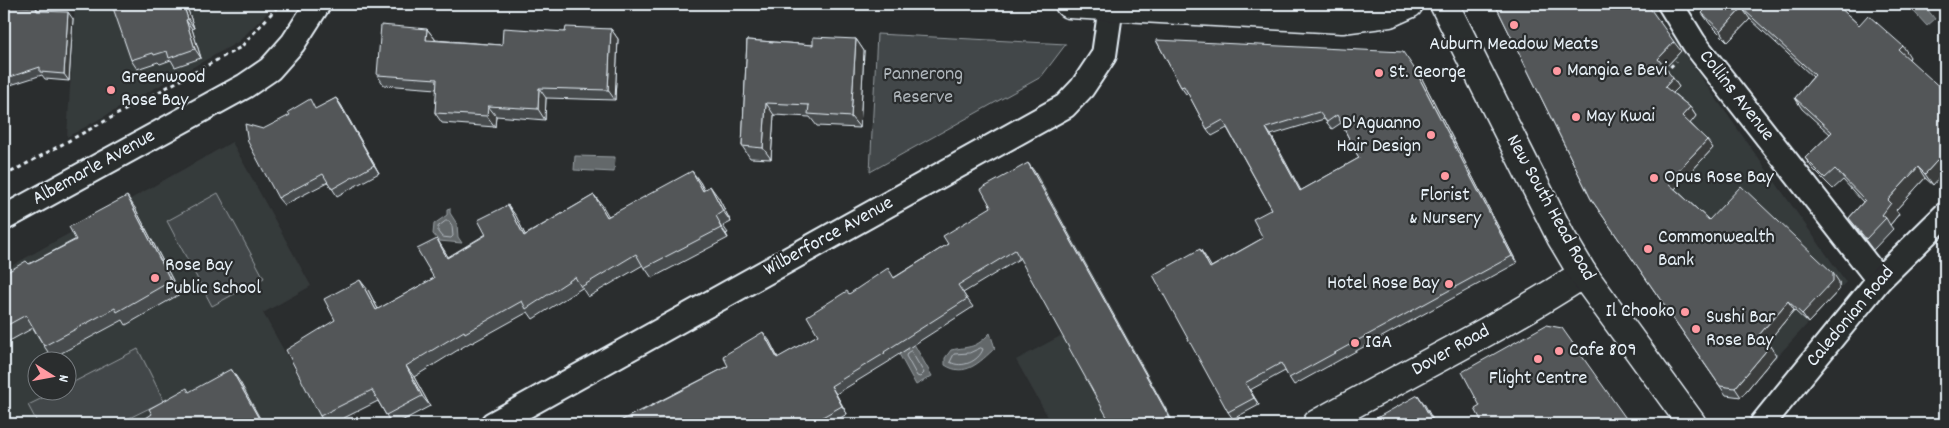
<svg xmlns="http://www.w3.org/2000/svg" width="1949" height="428" font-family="Dekko,sans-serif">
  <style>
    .built { fill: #363a3b; fill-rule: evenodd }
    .green { fill: #424648; stroke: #959ca0 }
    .water { fill: #63686b; stroke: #989fa3 }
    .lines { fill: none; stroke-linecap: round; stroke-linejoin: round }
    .shore { stroke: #b3bac0; stroke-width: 1 }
    .minor-casing { stroke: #e8f1f8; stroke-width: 28 }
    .tertiary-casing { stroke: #e8f1f8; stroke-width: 31 }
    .primary-casing { stroke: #e8f1f8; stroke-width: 31 }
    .path { stroke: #e8f1f8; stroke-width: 3; stroke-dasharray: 4 4; stroke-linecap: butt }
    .minor { stroke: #2a2d2e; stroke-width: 24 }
    .tertiary { stroke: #2a2d2e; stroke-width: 28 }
    .primary { stroke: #2a2d2e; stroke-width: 28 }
    .wall { fill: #474b4d; stroke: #e8f1f8; fill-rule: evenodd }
    .shaded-wall { fill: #3a3d3e; stroke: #e8f1f8 }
    .building { fill: #535759; stroke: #e8f1f8; fill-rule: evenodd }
    .poi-dot { fill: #ff9aa2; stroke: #2a2d2e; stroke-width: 2 }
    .labels { text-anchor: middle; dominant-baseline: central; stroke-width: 4.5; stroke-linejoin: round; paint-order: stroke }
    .poi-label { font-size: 20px; fill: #e8f1f8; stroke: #2a2d2e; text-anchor: start }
    .park-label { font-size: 20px; fill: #aeb5ba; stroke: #2a2d2e }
    .street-label { font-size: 20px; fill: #e8f1f8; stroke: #2a2d2e }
  </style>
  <rect width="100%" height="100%" fill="#2a2d2e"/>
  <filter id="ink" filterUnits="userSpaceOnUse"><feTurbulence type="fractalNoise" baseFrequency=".02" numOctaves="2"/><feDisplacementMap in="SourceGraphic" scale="10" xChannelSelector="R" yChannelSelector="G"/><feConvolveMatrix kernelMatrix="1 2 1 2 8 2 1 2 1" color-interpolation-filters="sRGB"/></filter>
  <g filter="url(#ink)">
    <g class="built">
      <polygon points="75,4 276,4 238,42 67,137"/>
      <polygon points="1497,4 1649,4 1846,282 1741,396 1726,394 1605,221"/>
      <path d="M232,142L311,286L263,313L325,424H4V270ZM38,360H68V390H38Z"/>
      <polygon points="1037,172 1176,424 1052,424 1016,360 1064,334 989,198"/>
    </g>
    <g class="green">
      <polygon points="877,34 1066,44 1041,77 870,172"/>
      <polygon points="218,193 264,278 212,306 167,221"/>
      <polygon points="138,349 164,401 117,424 38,424 28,405 57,391 68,390 68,385"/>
    </g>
    <g class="water">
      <polygon points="1907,4 1923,4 1935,19 1927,26"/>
      <polygon points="575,156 615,157 614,172 574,170"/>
      <polygon points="450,208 450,213 457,224 458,237 462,243 439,241 433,234 434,224 447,215 447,209"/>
      <path d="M990,333L995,348C980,362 965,378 945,365V358L951,350C971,346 975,349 990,333Z"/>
      <polygon points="914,344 932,376 916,385 898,352"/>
    </g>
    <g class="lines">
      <g class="shore">
        <polygon points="446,221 449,221 452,226 453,236 451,238 442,237 438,232 438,227"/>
        <path d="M981,348L983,349C979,361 962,369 950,362L954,354L969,353Z"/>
        <polygon points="911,351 924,373 920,377 917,376 906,356 907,353"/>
      </g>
      <g class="minor-casing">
        <g id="minor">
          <polyline points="1670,4 1694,43 1879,280"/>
          <polyline points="4,218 245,86 270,69 293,43 318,4"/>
          <polyline points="493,424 1065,106 1082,88 1104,55 1111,6"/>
          <polyline points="1762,424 1879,280 1945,215"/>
        </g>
      </g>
      <g class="tertiary-casing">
        <g id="tertiary">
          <polyline points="1069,4 1342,19 1389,13 1409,4"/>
          <path d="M1317,424C1405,374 1497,330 1583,274"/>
        </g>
      </g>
      <g class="primary-casing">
        <polyline id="primary" points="1444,4 1561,237 1583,274 1692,424"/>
      </g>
      <g class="path">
        <polyline points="1665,73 1676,61"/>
        <polyline points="4,176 241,47 280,4"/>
      </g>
      <use href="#minor" class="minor"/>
      <use href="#tertiary" class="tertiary"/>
      <use href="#primary" class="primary"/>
    </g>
    <g class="wall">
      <polygon points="186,4 194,28 192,29 201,58 175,67 171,60 160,64 158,62 137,69 131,60"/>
      <polygon points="1495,4 1681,51 1665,68 1679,87 1673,93 1690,107 1696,116 1690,123 1713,148 1675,189 1709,220 1839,282 1839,290 1808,323 1794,310 1767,343 1776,355 1741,397 1726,395 1591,199"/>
      <polygon points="1836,4 1859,25 1910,57 1909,59 1933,185 1925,178 1896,210 1899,214 1890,225 1893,229 1873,250 1849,218 1863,202 1843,180 1833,189 1813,169 1805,158 1830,134 1802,109 1795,98 1813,77 1750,19 1728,42 1710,24 1702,13 1704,12"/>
      <polygon points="4,5 36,7 39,11 73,19 69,81 45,79 42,75 4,87"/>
      <polygon points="427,29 435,39 435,40 502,45 565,32 611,29 618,39 615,100 546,98 545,120 496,116 495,127 442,123 435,113 437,89 384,85 377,75"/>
      <polygon points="856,39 864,51 860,128 817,126 810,117 774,115 771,159 750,158 742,146 747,40 813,45"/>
      <path d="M1156,40L1420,75L1517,263L1294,385L1285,371L1250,390L1259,405L1233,419L1228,412L1200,249L1211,267L1263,238L1272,209L1227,128L1212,136L1207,129L1188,93L1186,94L1181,87ZM1324,119L1332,129L1341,123L1359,158L1300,191L1271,135Z"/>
      <polygon points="336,98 341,105 379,173 337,196 328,182 284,205 278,198 316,109"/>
      <polygon points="1034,171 1019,259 963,293 973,307 890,360 890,361 836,394 847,414 830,424 615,424 728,366 769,340 778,358 818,335 849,294 895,277 948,244"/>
      <polygon points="700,182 704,190 718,197 731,222 723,226 728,233 726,234 728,238 652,278 643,265 588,297 582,288 533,319 528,312 472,343 471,342 414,377 430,406 396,424 392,424 386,415 378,401 332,424 326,424 320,416 335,320 368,290 378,309 434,278 437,239 448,257 516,216 525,235 594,195 608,216"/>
      <polygon points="135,208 180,294 126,325 123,320 52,358 44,346 33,328 4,344 4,274 29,264"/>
    </g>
    <g class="shaded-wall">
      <polygon points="183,4 186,4 194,28 188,19"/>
      <polygon points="1742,8 1750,19 1728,42 1721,31"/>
      <polygon points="68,12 73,19 69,81 64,74"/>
      <polygon points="186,20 192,29 201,58 195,49"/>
      <polygon points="427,29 435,39 434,50 426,40"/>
      <polygon points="611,29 618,39 615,100 608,90"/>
      <polygon points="856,39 864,51 860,128 851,117"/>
      <polygon points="1674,42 1681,51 1665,68 1658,59"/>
      <polygon points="1903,46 1910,57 1907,61 1899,50"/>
      <polygon points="1414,68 1420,75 1517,263 1512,256"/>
      <polygon points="1673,78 1679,87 1671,95 1665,87"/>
      <polygon points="539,88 546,98 545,120 538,109"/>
      <polygon points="336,98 341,105 379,173 374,165"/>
      <polygon points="766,103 774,115 771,159 763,148"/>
      <polygon points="488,106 496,116 495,127 487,116"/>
      <polygon points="1690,107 1696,116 1689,125 1682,116"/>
      <polygon points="1266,128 1271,135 1305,198 1300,191"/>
      <polygon points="1707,140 1713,148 1673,191 1667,182"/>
      <polygon points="1945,152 1945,171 1933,185 1925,174"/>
      <polygon points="1028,163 1034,171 1174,424 1173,424"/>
      <polygon points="1918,167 1925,178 1896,210 1899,214 1890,225 1886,218 1882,215 1888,200"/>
      <polygon points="692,171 700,182 710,201 703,191"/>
      <polygon points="710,186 718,197 731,222 723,211"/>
      <polygon points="594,195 602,205 615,227 607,217"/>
      <polygon points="127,196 135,208 180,294 171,281"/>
      <polygon points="508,205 516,216 531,247 524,236"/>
      <polygon points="719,224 726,234 728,238 721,228"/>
      <polygon points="437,239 444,250 455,269 447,258"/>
      <polygon points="1200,249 1205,256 1216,275 1210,268"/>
      <polygon points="1833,273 1839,282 1839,290 1808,323 1802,314"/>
      <polygon points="360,280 368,290 384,321 376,310"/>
      <polygon points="1788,301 1794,310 1766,344 1759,335"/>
      <polygon points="763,332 769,340 782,366 777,358"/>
      <polygon points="1770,346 1776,355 1741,397 1735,388"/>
      <polygon points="406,366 414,377 430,406 422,396"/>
      <polygon points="231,369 240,382 263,424 262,424"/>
      <polygon points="1245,383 1250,390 1259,405 1254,398"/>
      <polygon points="831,386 836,394 847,414 842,406"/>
      <polygon points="1418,395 1425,405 1435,424 1434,424"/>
    </g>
    <g class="building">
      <polygon points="117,4 183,4 188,19 186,20 195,49 169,58 167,51 154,55 153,53 131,60 112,5"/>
      <polygon points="1495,4 1647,4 1674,42 1658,59 1673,78 1665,87 1690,107 1682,116 1707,140 1667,182 1709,220 1741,186 1833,273 1833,281 1802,314 1788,301 1759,335 1770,346 1735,388 1720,386 1591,199"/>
      <polygon points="1698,4 1836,4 1859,25 1868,15 1903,46 1899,50 1945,92 1945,152 1925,174 1918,167 1888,200 1891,203 1882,215 1886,218 1866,239 1849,218 1865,200 1835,169 1825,178 1805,158 1832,132 1795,98 1815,75 1742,8 1721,31 1702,13 1704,11"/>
      <polygon points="4,5 36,7 37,11 68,12 64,74 40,72 40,67 4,79"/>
      <polygon points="381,25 427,29 426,40 502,45 503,28 565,32 566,27 611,29 608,90 539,88 538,109 488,106 487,116 435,113 437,79 377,75"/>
      <polygon points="813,37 856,39 851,117 808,114 809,105 766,103 763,148 742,146 747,40 813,45"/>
      <path d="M1156,40L1403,52L1414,68L1512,256L1289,378L1281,363L1245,383L1254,398L1228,412L1153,275L1200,249L1210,268L1263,238L1253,219L1272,209L1223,120L1207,129L1184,86L1181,87ZM1319,112L1327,122L1337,115L1359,158L1300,191L1266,128Z"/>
      <polygon points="336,98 374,165 332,189 323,174 278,198 248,142 245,124 263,129 290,115 288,112 310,99 315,109"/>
      <polygon points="1028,163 1173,424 1111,424 1015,250 958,285 967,299 884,352 885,353 831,386 842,406 810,424 615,424 641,410 642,411 728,366 723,356 763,332 777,358 818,335 807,316 847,291 849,294 888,268 894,278 948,244 943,236 991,207 981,189"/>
      <polygon points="692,171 703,191 710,186 723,211 716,216 720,223 719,224 721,228 644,268 636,254 581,287 575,277 526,309 522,301 465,333 464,331 406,366 422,396 386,415 372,390 320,416 286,350 335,320 324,299 360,280 376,310 434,278 417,249 437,239 447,258 486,235 478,220 508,205 524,236 594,195 607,217"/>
      <polygon points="127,196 171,281 117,312 115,308 44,346 26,315 4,327 4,274 26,261 29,264 76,240 69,227"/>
      <polygon points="1546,325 1562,328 1630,424 1473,424 1481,420 1475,409 1480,406 1462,372"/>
      <polygon points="231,369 262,424 150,424 146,418 152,414 149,409 187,388 189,392"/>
      <polygon points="1418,395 1434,424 1366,424"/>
    </g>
  </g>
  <g class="poi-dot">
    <circle cx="1514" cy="25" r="5"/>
    <circle cx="1557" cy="71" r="5"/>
    <circle cx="1379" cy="73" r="5"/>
    <circle cx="111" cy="90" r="5"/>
    <circle cx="1576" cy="117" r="5"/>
    <circle cx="1431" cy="135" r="5"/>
    <circle cx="1445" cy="176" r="5"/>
    <circle cx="1654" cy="178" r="5"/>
    <circle cx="1648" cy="249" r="5"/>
    <circle cx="155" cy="278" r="5"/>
    <circle cx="1449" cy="284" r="5"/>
    <circle cx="1685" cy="312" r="5"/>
    <circle cx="1696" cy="329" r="5"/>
    <circle cx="1355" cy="343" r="5"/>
    <circle cx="1559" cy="351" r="5"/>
    <circle cx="1538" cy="359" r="5"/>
  </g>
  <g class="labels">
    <g class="poi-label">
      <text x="1514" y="45" text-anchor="middle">Auburn Meadow Meats</text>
      <text x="1567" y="71">Mangia e Bevi</text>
      <text x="1389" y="73">St. George</text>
      <text x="121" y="78">Greenwood<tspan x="121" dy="23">Rose Bay</tspan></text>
      <text x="1586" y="117">May Kwai</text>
      <text x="1421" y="124" text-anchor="end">D'Aguanno<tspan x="1421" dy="23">Hair Design</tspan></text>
      <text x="1664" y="178">Opus Rose Bay</text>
      <text x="1445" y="196" text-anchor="middle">Florist<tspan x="1445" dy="23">&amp; Nursery</tspan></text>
      <text x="1658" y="238">Commonwealth<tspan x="1658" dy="23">Bank</tspan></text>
      <text x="165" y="266">Rose Bay<tspan x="165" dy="23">Public School</tspan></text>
      <text x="1439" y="284" text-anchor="end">Hotel Rose Bay</text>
      <text x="1675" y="312" text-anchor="end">Il Chooko</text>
      <text x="1706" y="318">Sushi Bar<tspan x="1706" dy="23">Rose Bay</tspan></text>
      <text x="1365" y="343">IGA</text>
      <text x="1569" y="351">Cafe 809</text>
      <text x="1538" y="379" text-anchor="middle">Flight Centre</text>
    </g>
    <g class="park-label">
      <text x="923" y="75">Pannerong<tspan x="923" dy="23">Reserve</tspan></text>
    </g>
    <g class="street-label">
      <text transform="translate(1736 96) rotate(52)">Collins Avenue</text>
      <text transform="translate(94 168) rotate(-29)">Albemarle Avenue</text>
      <text transform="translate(1550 208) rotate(61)">New South Head Road</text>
      <text transform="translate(829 237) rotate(-29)">Wilberforce Avenue</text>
      <text transform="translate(1851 317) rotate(-50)">Caledonian Road</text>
      <text transform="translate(1451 351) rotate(-29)">Dover Road</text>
    </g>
  </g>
  <rect width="1949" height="428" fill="none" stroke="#2a2d2e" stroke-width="20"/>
  <rect x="10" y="10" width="1929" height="408" fill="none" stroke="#e8f1f8" stroke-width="2" filter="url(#ink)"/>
  <g transform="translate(52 376) rotate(101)"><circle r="24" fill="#2a2d2e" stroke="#767b7f"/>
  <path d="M0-4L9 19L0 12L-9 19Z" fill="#ff9aa2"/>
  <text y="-8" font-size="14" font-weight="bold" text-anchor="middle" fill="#e8f1f8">N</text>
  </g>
</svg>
